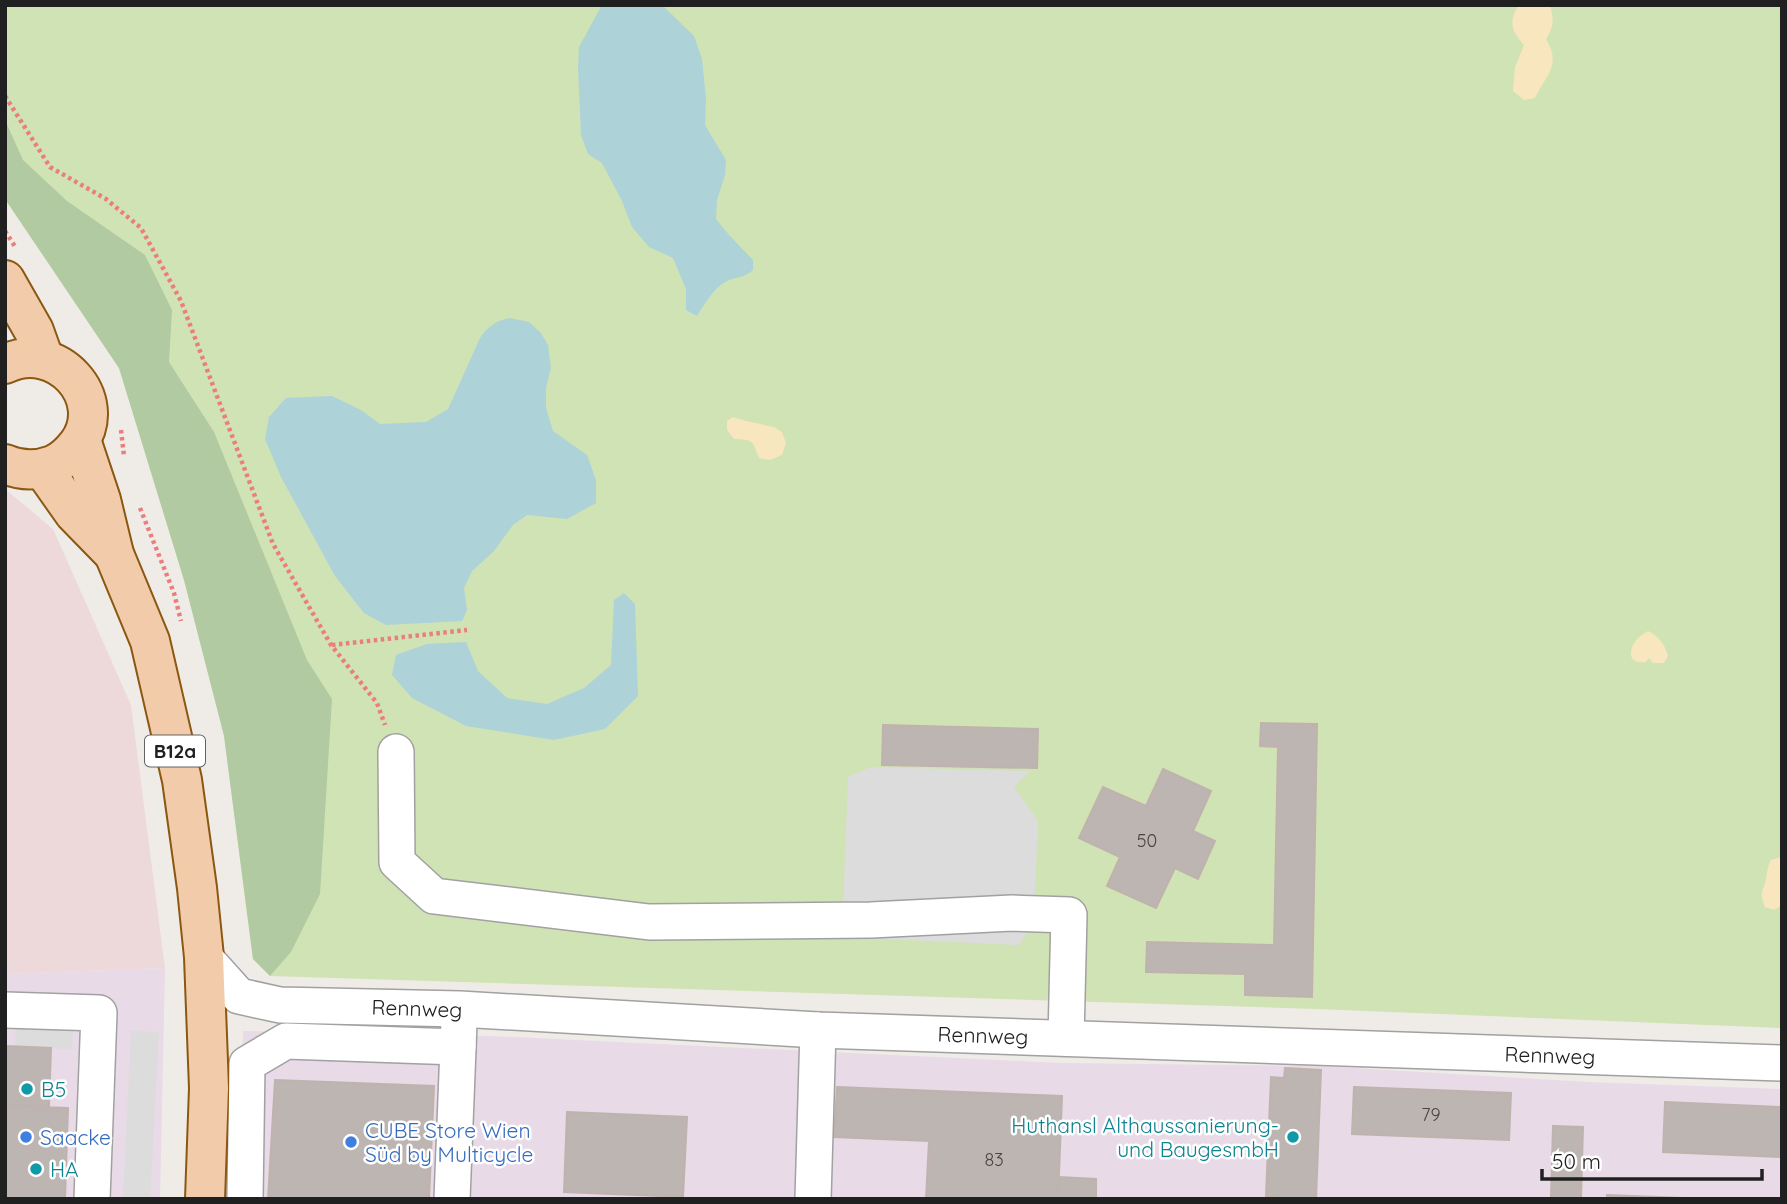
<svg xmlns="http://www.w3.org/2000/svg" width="1787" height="1204" font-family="Quicksand,sans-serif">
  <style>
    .commercial { fill: #eed9da }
    .industrial { fill: #e8dae7 }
    .grass { fill: #d0e3b4 }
    .forest { fill: #b1caa1 }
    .sand { fill: #f7e6be }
    .parking { fill: #dcdcdc }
    .water { fill: #add2d8 }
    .building { fill: #bdb5b1; stroke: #c0b2ac; stroke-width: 2 }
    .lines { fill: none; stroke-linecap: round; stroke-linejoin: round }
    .minor-casing { stroke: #a1a1a1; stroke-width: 38 }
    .major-casing { stroke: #8b5711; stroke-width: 42 }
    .path { stroke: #ea7e7e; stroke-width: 4.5; stroke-dasharray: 3.5 3.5; stroke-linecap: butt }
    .minor { stroke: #fff; stroke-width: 35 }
    .major { stroke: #f2ccaa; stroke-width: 38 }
    .culture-dot { fill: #0f9aa8; stroke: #fff; stroke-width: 2.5 }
    .shop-dot { fill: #3f7fe0; stroke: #fff; stroke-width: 2.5 }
    .labels { text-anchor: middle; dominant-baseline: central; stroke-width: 5; stroke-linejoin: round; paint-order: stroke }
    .number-label { font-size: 18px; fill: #474544 }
    .shield { fill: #fff; stroke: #636363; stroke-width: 2 }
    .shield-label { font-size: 19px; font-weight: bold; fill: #202020 }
    .street-label { font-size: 21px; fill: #202020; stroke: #fff }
    .culture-label { font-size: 21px; fill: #0d838f; stroke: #fff; text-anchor: start }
    .shop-label { font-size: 21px; fill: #366cbe; stroke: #fff; text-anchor: start }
  </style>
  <rect width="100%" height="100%" fill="#efece8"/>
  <polygon class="commercial" points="5,489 53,529 131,705 165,968 5,974"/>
  <g class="industrial">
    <polygon points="165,968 160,1199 5,1199 5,974"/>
    <polygon points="243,1031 490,1036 1061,1063 1320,1066 1589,1082 1782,1089 1782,1199 239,1199"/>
  </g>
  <polygon class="grass" points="5,5 1782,5 1782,1028 1316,1009 270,976 253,959 224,735 184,580 119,368 5,199"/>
  <polygon class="forest" points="5,120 23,160 67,201 145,255 172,310 169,362 214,432 307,660 332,699 320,894 291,952 270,976 253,959 224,736 184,580 119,368 5,199"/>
  <g class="sand">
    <path d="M1518,5H1550C1554,20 1554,26 1546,39C1562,65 1546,75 1535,98L1524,100L1513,91L1515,67L1524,45C1517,37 1510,28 1513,17C1514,13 1517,9 1518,5Z"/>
    <path d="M733,417L746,421L774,427L782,432L786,443L782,455L770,460L759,458C752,440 754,440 734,439L727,430V421Z"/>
    <path d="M1648,631C1659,636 1665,645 1668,656L1664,663H1653L1649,658L1646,662C1627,665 1628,649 1638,638C1641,635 1645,633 1648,631Z"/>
    <path d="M1782,857V905L1774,910L1765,907C1758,891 1764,892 1766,878C1767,871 1768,866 1771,860Z"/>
  </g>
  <g class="parking">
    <polygon points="871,767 1030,771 1014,787 1038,821 1034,921 1019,945 842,937 848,777"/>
    <polygon points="16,1026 73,1028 72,1049 15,1047"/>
    <polygon points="131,1031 159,1032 150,1199 123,1199"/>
  </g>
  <g class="water">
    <path d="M602,5H662L694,36L702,59L706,99L705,125L726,160L725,175L717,200L716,219L729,235L753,260V270C743,279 737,276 727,281C713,288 705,304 697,316L686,310V289L673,258L649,247L632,227L622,201L602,163L588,154L581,135L578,68L579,47Z"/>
    <path d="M510,318L529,322L541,333L548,345L551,368L546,388V408L553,431L587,455L596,480V503L567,519L527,515L513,525L494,551L472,571L464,588L467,610L462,621L386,625L364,613L335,576L281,477L265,439L269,417L286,398L332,396L361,410L380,424L426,422L448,409L480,338C488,327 496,320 510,318Z"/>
    <polygon points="624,593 635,604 638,696 605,729 554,740 466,726 412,698 392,675 396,655 427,644 466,642 478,671 507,698 547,704 584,688 611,665 614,600"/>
  </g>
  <g class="building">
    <polygon points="1261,723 1317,724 1312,997 1245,995 1245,974 1146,972 1147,942 1274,945 1278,747 1260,746"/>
    <polygon points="883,725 1038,729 1037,768 882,765"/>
    <polygon points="1163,769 1211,791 1193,831 1215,841 1198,879 1175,868 1156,908 1107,886 1120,857 1079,838 1103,787 1146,806"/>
    <polygon points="5,1046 51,1048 49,1107 5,1106"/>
    <polygon points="1285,1068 1321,1070 1316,1199 1279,1199 1279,1196 1266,1196 1271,1077 1284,1078"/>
    <polygon points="275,1080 434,1086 429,1199 268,1199"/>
    <polygon points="837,1087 1062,1096 1058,1199 926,1199 929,1141 834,1137"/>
    <polygon points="1354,1087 1511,1093 1509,1140 1352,1134"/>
    <polygon points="1665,1102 1782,1107 1782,1157 1663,1152"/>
    <polygon points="5,1106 68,1108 65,1199 5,1199"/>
    <polygon points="567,1112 687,1117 683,1197 564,1192"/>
    <polygon points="1553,1126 1583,1127 1581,1199 1551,1199"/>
    <polygon points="1059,1177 1096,1179 1096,1199 1058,1199"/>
    <polygon points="1607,1195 1709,1199 1607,1199"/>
  </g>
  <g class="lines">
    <g class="minor-casing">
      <g id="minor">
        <polyline points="396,752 397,862 434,896 649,922 871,920 1012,913 1069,915 1066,1038"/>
        <polyline points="204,957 239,996 280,1005 460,1009 818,1030 1782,1063"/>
        <polyline points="5,1010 99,1013 92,1199"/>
        <polyline points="245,1199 247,1064 286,1041 458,1047"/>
        <polyline points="452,1199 459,1023"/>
        <polyline points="813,1199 818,1030"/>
      </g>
    </g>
    <g class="major-casing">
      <g id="major">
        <polyline points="5,280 34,331 44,359"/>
        <path d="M5,364C56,339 111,398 78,444C71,453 63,461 53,465C37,471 21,471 5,464"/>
        <polyline points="81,440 101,500 114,554 150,641 182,780 197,888 204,957 209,1088 205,1199"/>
        <polyline points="43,469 74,513 114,554"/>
      </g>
    </g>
    <g class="path">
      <polyline points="5,96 50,167 106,199 141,228 181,301 273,544 331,645 377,703 385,725"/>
      <polyline points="5,231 16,248"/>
      <polyline points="121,430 124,456"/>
      <polyline points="140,508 174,593 181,621"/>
      <polyline points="332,645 467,630"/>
    </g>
    <use href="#minor" class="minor"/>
    <use href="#major" class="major"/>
  </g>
  <g class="culture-dot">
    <circle cx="27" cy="1089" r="7"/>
    <circle cx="1293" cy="1137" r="7"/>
    <circle cx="36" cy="1169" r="7"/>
  </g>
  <g class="shop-dot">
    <circle cx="26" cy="1137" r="7"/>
    <circle cx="351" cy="1142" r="7"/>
  </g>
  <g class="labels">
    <g class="number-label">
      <text x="1147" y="840">50</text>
      <text x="1431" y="1114">79</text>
      <text x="994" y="1159">83</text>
    </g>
    <rect class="shield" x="145" y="735.5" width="60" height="31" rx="5"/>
    <g class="shield-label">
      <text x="175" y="751">B12a</text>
    </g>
    <g class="street-label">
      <text transform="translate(417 1008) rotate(2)">Rennweg</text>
      <text transform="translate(983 1035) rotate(2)">Rennweg</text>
      <text transform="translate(1550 1055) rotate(2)">Rennweg</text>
    </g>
    <g class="culture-label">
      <text x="41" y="1089">B5</text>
      <text x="1279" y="1125" text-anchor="end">Huthansl Althaussanierung-<tspan x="1279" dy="24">und BaugesmbH</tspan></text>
      <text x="50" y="1169">HA</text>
    </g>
    <g class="shop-label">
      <text x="365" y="1130">CUBE Store Wien<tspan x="365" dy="24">Süd by Multicycle</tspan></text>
      <text x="40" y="1137">Saacke</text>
    </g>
  </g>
  <rect width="1787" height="1204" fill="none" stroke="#202020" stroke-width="14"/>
  <path d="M1542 1169v10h220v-10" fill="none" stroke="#202020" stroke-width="3.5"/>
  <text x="1552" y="1169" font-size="21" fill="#202020" stroke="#ffffff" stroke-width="5" paint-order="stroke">50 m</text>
</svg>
